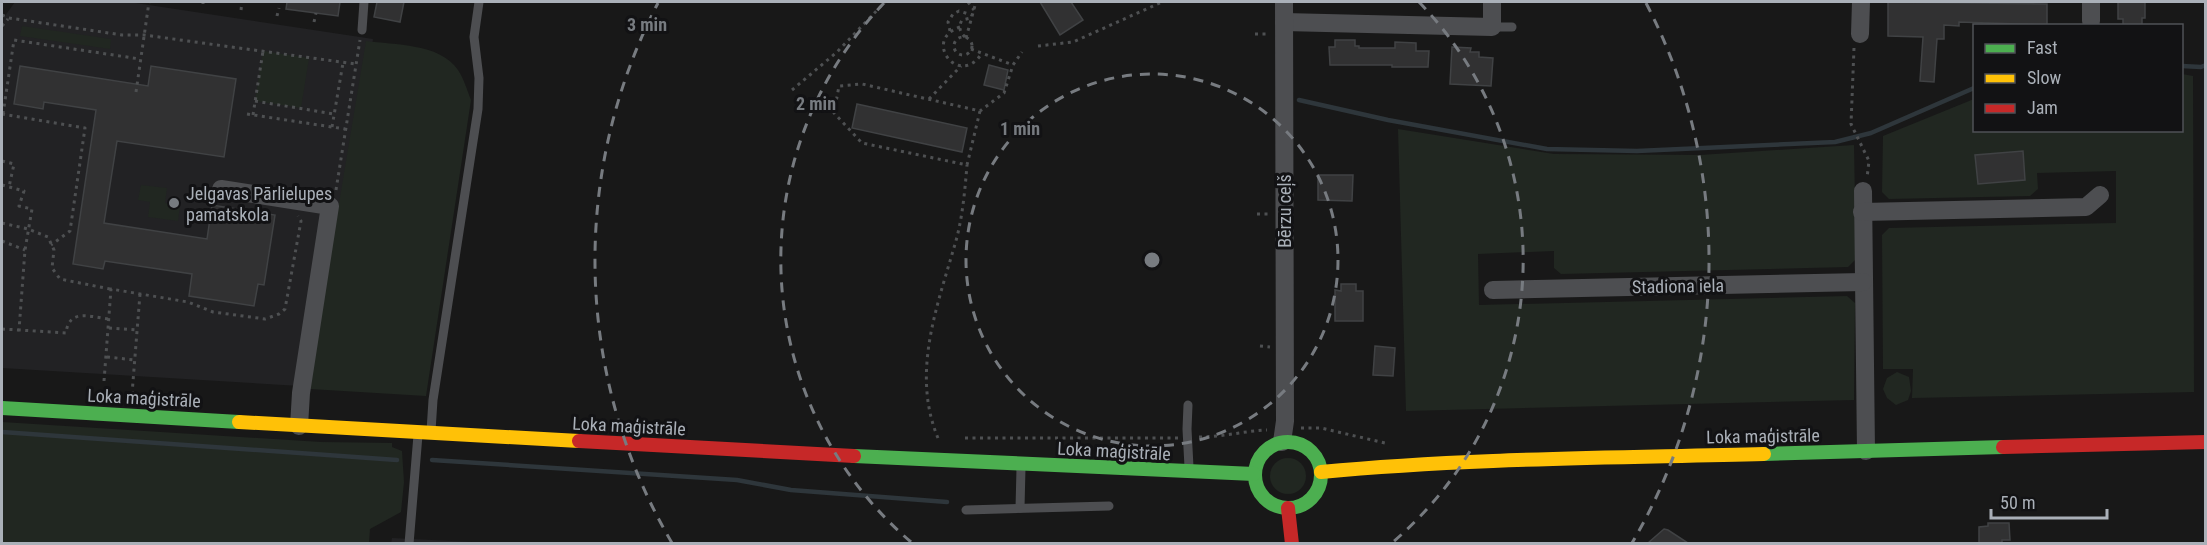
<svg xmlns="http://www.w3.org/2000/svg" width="2207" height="545" font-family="'Roboto Condensed',sans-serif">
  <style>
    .built { fill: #222224 }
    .green { fill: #212721 }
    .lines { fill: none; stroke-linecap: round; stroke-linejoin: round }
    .stream { stroke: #2e363b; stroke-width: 4.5 }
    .building { fill: #313132; stroke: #404244; stroke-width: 1.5 }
    .path { stroke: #4e5052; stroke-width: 3; stroke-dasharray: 3 4.5; stroke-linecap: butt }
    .lane { stroke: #4d4e51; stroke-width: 9 }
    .street { stroke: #4d4e51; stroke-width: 18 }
    .fast { stroke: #4caf50; stroke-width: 14 }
    .slow { stroke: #ffc107; stroke-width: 14 }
    .jam { stroke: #c62828; stroke-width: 14 }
    .ring { fill: none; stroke: #777b80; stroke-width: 3; stroke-dasharray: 10 8 }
    .poi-dot { fill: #777b80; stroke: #121214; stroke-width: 2 }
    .labels { text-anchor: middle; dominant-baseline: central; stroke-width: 6; stroke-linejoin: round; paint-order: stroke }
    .poi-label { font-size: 18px; fill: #aab0b8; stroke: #121214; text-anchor: start }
    .street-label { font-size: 18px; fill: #aab0b8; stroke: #121214 }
    .centre { fill: #777b80; stroke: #121214; stroke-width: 3 }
    .ring-label { font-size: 18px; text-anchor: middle; font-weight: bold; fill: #777b80; stroke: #121214; stroke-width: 6; stroke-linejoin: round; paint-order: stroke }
  </style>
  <rect width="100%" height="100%" fill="#181818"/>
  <g class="built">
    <polygon points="15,2 129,2 373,39 317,387 2,368 2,20"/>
    <polygon points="392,538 492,543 391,544"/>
  </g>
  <g class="green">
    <polygon points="22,26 111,39 110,49 20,36"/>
    <path d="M366,41C394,45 440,43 458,70C464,79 467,90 471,100L426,396L310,389L313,360Z"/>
    <polygon points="263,51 309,58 301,108 255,101"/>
    <polygon points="2182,74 2193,76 2194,392 1912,398 1913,369 1883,369 1882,235 1889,228 2116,223 2116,171 2037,173 2038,189 2030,196 1889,199 1882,192 1883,136 1974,99 1974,130 2182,130"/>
    <polygon points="1398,129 1554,154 1700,155 1854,145 1856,259 1848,267 1561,274 1554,268 1554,251 1478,254 1479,305 1847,296 1855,303 1854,400 1406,411"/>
    <polygon points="141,185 167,188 165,203 180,205 178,221 148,217 150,202 138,200"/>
    <polygon points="1897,372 1909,377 1911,391 1908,400 1896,405 1887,398 1883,389 1887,378"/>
    <polygon points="2,422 321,442 392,443 392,447 402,451 404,482 401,512 370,529 369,543 2,543"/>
    <circle cx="1288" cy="476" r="18"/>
  </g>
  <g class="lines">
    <g class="stream">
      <polyline points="2182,66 2201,67 2206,65"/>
      <polyline points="1299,100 1388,120 1547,149 1637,151 1835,142 1871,133 1974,88"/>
      <polyline points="2,432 397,460"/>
      <polyline points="432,460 737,480 791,490 947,502"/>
    </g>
  </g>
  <g class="building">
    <polygon points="287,2 340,2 338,16 286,9"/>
    <polygon points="377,2 404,2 400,22 374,17"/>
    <polygon points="1040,2 1071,2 1083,20 1060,35"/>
    <polygon points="1888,2 2047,4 2047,25 1959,22 1959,26 1944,25 1944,39 1937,39 1934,82 1920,81 1923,37 1888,36"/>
    <polygon points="2118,2 2145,2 2145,18 2142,18 2142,25 2123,25 2123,19 2118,19"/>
    <polygon points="1335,40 1355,40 1355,46 1359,46 1359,48 1395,48 1395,42 1416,43 1416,51 1429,51 1428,67 1392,67 1392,65 1330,65 1329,47 1335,47"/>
    <polygon points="1452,47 1471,48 1470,52 1479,52 1479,57 1493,58 1491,86 1450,84"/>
    <polygon points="989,65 1008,70 1004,90 984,85"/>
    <polygon points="20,66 148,86 151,66 236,79 224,157 117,141 104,223 207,239 212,205 275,215 264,285 258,284 254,306 189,296 192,274 105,261 103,269 73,264 96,110 44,102 43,109 14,104"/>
    <polygon points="857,104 967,128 962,152 852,128"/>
    <polygon points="2023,151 2025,180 1978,184 1975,155"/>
    <polygon points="1318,175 1353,175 1352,201 1318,200"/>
    <polygon points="1341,284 1356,284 1356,291 1363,291 1363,321 1335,321 1335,290 1341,291"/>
    <polygon points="1375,346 1395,348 1393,376 1373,375"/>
    <polygon points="1988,523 2009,523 2010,540 2002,540 2002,543 1979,543 1979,527 1988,526"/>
    <polygon points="1664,529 1668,530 1688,543 1648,543"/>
  </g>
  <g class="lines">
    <g class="path">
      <polyline points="968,2 974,10"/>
      <polyline points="203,4 203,2"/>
      <polyline points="241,10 242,2"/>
      <polyline points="2,15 9,18 122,35 144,35 356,64"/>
      <polyline points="277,16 279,8"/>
      <polyline points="314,22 316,13"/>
      <polyline points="2,26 8,19"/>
      <path d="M960,27C921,40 960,89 982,53"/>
      <polyline points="950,31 948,22 953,14 959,11 972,15"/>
      <polyline points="1255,34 1268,34"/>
      <path d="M965,37C960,32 958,27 962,20L971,18"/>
      <circle cx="963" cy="46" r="9"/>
      <polyline points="966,38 976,2"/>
      <polyline points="1038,46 1073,42 1162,2"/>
      <polyline points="1854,48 1851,124 1869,161 1867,178"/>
      <polyline points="971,49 1013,65"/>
      <polyline points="792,90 837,52 885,2"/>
      <polyline points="136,92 149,2"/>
      <polyline points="929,99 961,66"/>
      <polyline points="255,101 334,114"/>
      <polyline points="980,111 967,165 862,143 834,113 839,86 862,84 980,111 1004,93 1013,65 1022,52"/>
      <polyline points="2,114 85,128 70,231 51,245"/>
      <polyline points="3,114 14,40 140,59"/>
      <polyline points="247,114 345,129"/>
      <polyline points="253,115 263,51"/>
      <polyline points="332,127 343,63"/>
      <polyline points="2,161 14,164 9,187"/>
      <path d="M2,185L24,191L19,206L32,209L25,250L19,330L66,333C69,308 90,317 109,319"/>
      <polyline points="336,190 360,40"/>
      <polyline points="1257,214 1270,214"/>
      <polyline points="2,223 28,229 48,237 54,250 52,268 60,279 110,289"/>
      <polyline points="2,241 25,250"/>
      <polyline points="109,328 137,330"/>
      <polyline points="2,329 19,330"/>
      <polyline points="1260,346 1270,347"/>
      <polyline points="107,357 135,360"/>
      <polyline points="104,381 111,289 188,302 213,312 265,319 279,314 285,309 301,221 298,216"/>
      <polyline points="132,394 140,294"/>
      <polyline points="1301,428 1321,428 1385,443"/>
      <path d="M1199,437C1222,437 1244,431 1267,430"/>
      <path d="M938,438C910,371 939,302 957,237C963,213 965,189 967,165"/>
      <polyline points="965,438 1178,438"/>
    </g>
    <g class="lane">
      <polyline points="1492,27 1512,27"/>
      <polyline points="362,30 364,2"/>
      <polyline points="1188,405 1187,429 1189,467"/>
      <polyline points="431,431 433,400 478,109 479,78 474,37 479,2"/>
      <polyline points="1020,508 1021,468"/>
      <polyline points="966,510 1109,506"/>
      <polyline points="409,544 418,435"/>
    </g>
    <g class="street">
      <polyline points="2091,2 2091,21"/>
      <polyline points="1284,22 1492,27 1492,2"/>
      <polyline points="1860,34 1861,2"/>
      <polyline points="221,189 330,206 301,393 299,426"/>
      <polyline points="1863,191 1866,451"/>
      <polyline points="1862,212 2086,207 2100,195"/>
      <polyline points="1493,290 1863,282"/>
      <polyline points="1282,442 1285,421 1284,2"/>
    </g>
    <g class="fast">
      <polyline points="2,408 239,422"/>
      <circle cx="1288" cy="475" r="33"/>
      <polyline points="1764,454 2003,447"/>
      <polyline points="854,456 1254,474"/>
    </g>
    <g class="slow">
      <polyline points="239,422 579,441"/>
      <path d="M1321,472C1468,458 1616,458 1764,454"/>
    </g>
    <g class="jam">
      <polyline points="579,441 854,456"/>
      <polyline points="2003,447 2206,442"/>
      <polyline points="1288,508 1292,544"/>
    </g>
  </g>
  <g class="ring">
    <circle cx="1152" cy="260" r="186"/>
    <path d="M911 542A371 371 0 0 1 885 2M1419 2A371 371 0 0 1 1393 542"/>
    <path d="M672 543A557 557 0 0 1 658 3M1646 3A557 557 0 0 1 1632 543"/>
  </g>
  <circle class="poi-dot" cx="174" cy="203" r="6"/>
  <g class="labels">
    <g class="poi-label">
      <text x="186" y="193">Jelgavas Pārlielupes<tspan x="186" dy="21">pamatskola</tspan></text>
    </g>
    <g class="street-label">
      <text transform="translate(1284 211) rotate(-90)">Bērzu ceļš</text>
      <text transform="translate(1678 286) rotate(-1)">Stadiona iela</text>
      <text transform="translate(144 398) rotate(3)">Loka maģistrāle</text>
      <text transform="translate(629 426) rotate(3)">Loka maģistrāle</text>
      <text transform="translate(1763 436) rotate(-1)">Loka maģistrāle</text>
      <text transform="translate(1114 451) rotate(3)">Loka maģistrāle</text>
    </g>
  </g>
  <circle cx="1152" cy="260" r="9" class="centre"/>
  <g class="ring-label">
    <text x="647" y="31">3 min</text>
    <text x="816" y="110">2 min</text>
    <text x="1020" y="135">1 min</text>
  </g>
  <rect width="2207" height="545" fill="none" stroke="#aab0b8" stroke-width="6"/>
  <rect x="1973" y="24" width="210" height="108" fill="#121214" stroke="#4f5156" stroke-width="1.5"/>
  <rect x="1985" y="44" width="30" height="9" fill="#4caf50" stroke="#4f5156" stroke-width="1.5"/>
  <text x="2027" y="54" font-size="18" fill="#aab0b8">Fast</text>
  <rect x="1985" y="74" width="30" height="9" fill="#ffc107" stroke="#4f5156" stroke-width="1.5"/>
  <text x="2027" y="84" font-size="18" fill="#aab0b8">Slow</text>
  <rect x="1985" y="104" width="30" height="9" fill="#c62828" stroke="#4f5156" stroke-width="1.5"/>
  <text x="2027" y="114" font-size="18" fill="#aab0b8">Jam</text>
  <path d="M1991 509v9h116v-9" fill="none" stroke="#aab0b8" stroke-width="3"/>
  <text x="2000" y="509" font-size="18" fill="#aab0b8" stroke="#121214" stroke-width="4.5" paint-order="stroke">50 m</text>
</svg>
